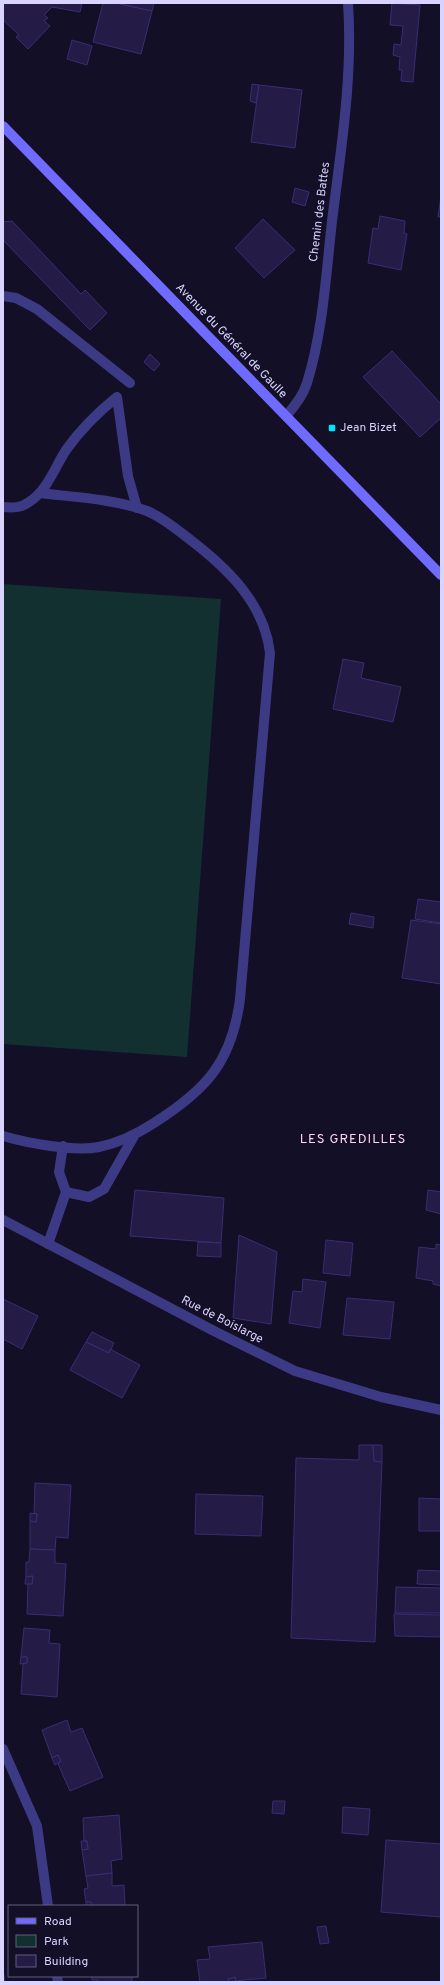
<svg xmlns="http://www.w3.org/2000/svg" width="444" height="1985" font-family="Overpass,sans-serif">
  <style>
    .green { fill: #12302f }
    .building { fill: #241b47; stroke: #3b2d73 }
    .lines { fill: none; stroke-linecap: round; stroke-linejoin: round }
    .service { stroke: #3d3a85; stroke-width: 10 }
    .minor { stroke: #3d3a85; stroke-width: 10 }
    .secondary { stroke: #6f6bff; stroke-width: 10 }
    .poi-dot { fill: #00e5ff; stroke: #130f26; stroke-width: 1.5 }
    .labels { text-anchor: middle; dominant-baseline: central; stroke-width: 3; stroke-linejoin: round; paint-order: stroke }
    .street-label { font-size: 12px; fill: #d9d4ff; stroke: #130f26 }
    .poi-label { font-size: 12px; fill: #d9d4ff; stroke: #130f26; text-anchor: start }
    .neighbourhood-label { font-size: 13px; letter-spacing: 1px; fill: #ffd6f0; stroke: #130f26 }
  </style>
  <rect width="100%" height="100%" fill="#130f26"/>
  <polygon class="green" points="3,584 221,599 187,1057 3,1044"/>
  <g class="building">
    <polygon points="3,3 82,3 80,12 52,7 44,15 48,18 44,21 50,26 28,49 16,37 19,35 3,20"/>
    <polygon points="103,3 116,3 152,11 141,54 93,42"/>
    <polygon points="116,3 154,3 152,11"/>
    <polygon points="392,3 420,5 413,82 401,81 402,70 399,70 400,57 393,55 394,44 401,45 403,26 390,25"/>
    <polygon points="72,40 92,46 87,65 67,59"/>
    <polygon points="252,84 259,85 256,103 250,101"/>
    <polygon points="259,85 302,90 295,148 251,142"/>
    <polygon points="295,188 309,192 305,206 292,202"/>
    <polygon points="441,196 441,217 438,217"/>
    <polygon points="380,216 405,221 404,233 407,234 401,270 368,263 373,228 378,229"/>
    <polygon points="263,219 295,250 264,278 235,248"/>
    <polygon points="12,221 81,294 85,290 107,313 90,330 3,240 3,222"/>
    <polygon points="392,351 441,404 441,418 420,437 363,377"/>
    <polygon points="150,354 160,364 154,371 144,362"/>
    <polygon points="343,659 364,663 361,678 401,687 393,722 333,709"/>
    <polygon points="418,899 441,902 441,923 415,919"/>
    <polygon points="351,913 374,917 373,928 349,924"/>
    <polygon points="411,920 441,924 441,984 402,978"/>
    <polygon points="135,1190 224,1198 221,1243 130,1236"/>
    <polygon points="428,1190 441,1192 441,1214 426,1210"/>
    <polygon points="239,1235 277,1252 271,1324 233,1318"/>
    <polygon points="326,1240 353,1243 350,1276 323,1273"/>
    <polygon points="198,1242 221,1243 221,1257 197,1256"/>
    <polygon points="436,1244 441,1245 441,1286 433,1284 433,1281 416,1278 419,1247 436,1249"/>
    <polygon points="303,1279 326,1282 320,1328 289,1323 293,1291 302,1292"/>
    <polygon points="347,1298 394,1302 390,1339 343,1335"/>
    <polygon points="3,1299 38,1316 22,1349 3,1339"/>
    <polygon points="92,1332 114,1343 109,1353 86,1342"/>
    <polygon points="86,1342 109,1353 110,1349 140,1365 122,1398 70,1370"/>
    <polygon points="359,1445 373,1445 374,1461 382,1462 375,1642 291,1638 296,1458 359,1460"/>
    <polygon points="373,1445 382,1445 382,1462 374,1461"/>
    <polygon points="35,1483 71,1485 68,1538 56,1537 55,1550 30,1549 30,1521 36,1522 37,1514 34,1513"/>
    <polygon points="196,1494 263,1496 261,1536 195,1534"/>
    <polygon points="419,1498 441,1499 441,1531 419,1531"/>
    <polygon points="30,1513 37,1514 36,1522 30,1521"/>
    <polygon points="30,1549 55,1550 55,1563 66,1564 63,1616 27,1614 28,1583 32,1584 33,1576 26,1577 26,1562 29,1562"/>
    <polygon points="418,1570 441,1571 441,1585 417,1584"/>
    <polygon points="33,1576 32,1584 25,1584 26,1577"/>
    <polygon points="396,1587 441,1588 441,1613 395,1613"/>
    <polygon points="394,1614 441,1615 441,1637 395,1636"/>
    <polygon points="24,1628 50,1630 49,1643 60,1644 57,1697 21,1694 23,1664 27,1663 27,1657 21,1657"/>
    <polygon points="21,1657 27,1657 27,1663 20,1664"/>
    <polygon points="67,1720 71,1732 82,1728 103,1777 70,1791 58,1764 61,1761 58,1755 52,1758 42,1730"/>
    <polygon points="58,1755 61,1761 55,1765 52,1758"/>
    <polygon points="273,1801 285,1801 284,1814 272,1813"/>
    <polygon points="343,1807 370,1809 368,1835 342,1833"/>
    <polygon points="119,1815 122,1859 111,1861 112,1873 86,1876 82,1850 88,1849 87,1841 84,1841 83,1818"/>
    <polygon points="386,1840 441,1844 441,1917 381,1912"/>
    <polygon points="81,1841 87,1841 88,1849 82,1850"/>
    <polygon points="112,1873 112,1886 124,1885 125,1906 92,1906 91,1902 86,1902 84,1889 88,1888 86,1876"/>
    <polygon points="86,1902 91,1902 92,1906 86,1906"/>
    <polygon points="326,1926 329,1943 320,1944 317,1927"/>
    <polygon points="262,1942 266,1978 235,1981 235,1977 228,1979 229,1982 200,1982 197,1960 210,1959 208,1947"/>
    <polygon points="3,1969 5,1982 3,1982"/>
    <polygon points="92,1976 132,1976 132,1982 98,1982 98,1980 92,1980"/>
    <polygon points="235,1977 236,1982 229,1982 228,1979"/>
  </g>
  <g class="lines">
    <g class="service">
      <polyline points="3,296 16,298 37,309 130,383"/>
      <path d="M3,507C13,508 21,508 29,502C47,491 55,467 66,450C81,429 97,413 117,397L128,476L137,508"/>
      <path d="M3,1136C27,1143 74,1152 99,1147C119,1143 137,1134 154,1123C206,1090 232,1062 240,999L270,653C264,602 226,567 188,538C175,528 162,517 147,511C115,499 73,497 40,493"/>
      <polyline points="66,1192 89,1197 104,1189 134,1136"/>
      <polyline points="48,1244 66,1192 59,1172 63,1146"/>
    </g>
    <g class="minor">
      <path d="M286,416C295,406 303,396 307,383C323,331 326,275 332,221C341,149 353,76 348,3"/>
      <polyline points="3,1220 214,1331 295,1371 381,1397 441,1410"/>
      <polyline points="3,1749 37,1826 48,1906"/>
      <polyline points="57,1976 58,1982"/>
    </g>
    <polyline class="secondary" points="3,126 441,575"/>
  </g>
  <rect class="poi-dot" x="328" y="424" width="8" height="8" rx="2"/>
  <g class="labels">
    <g class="street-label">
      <text transform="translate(320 212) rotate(-83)">Chemin des Battes</text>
      <text transform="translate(231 341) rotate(46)">Avenue du Général de Gaulle</text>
      <text transform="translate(222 1320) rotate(27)">Rue de Boislarge</text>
    </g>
    <g class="poi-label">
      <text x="340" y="428">Jean Bizet</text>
    </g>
    <g class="neighbourhood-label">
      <text x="353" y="1140">LES GREDILLES</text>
    </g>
  </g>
  <rect width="444" height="1985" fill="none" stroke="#d9d4ff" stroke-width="8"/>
  <rect x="8" y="1905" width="130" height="72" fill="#130f26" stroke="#625e7d"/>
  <rect x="16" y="1918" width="20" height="6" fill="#6f6bff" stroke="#625e7d"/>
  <text x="44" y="1925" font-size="12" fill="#d9d4ff">Road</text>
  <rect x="16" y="1935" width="20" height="12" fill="#12302f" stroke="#625e7d"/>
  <text x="44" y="1945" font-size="12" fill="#d9d4ff">Park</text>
  <rect x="16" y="1955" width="20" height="12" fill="#241b47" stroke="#625e7d"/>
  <text x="44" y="1965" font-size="12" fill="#d9d4ff">Building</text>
</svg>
